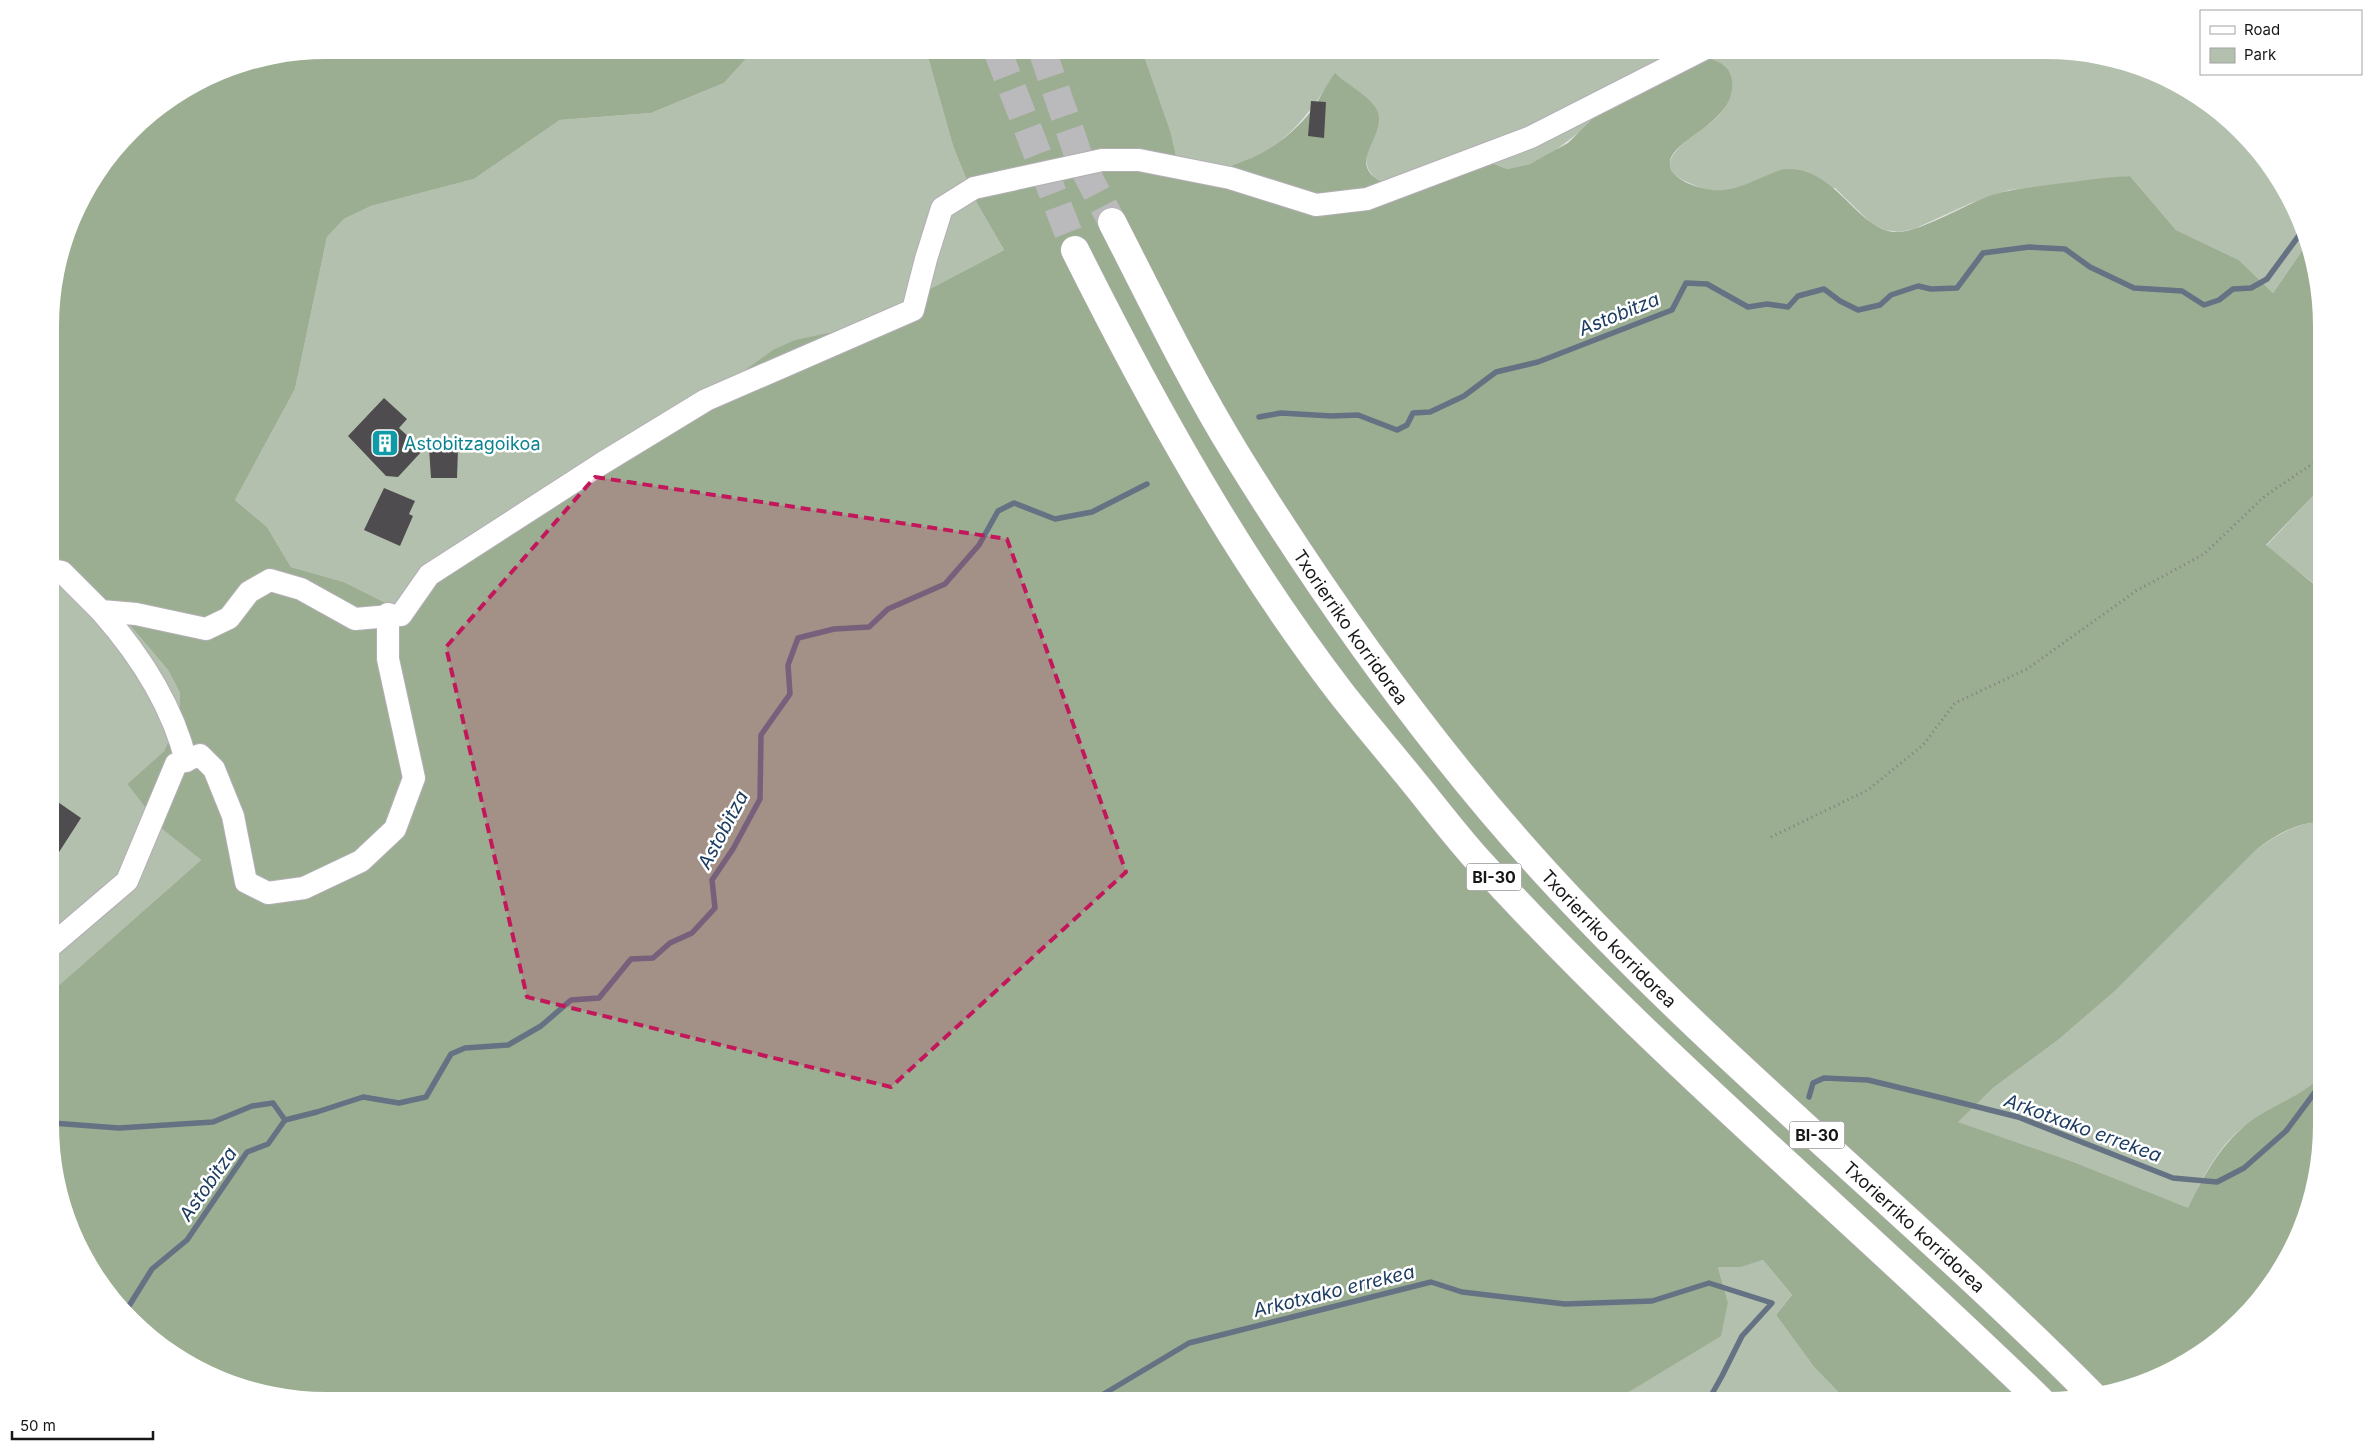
<svg xmlns="http://www.w3.org/2000/svg" width="2372" height="1451" font-family="Inter,sans-serif">
  <style>
    .green { fill: #b4c0ae }
    .forest { fill: #9cae92 }
    .lines { fill: none; stroke-linecap: round; stroke-linejoin: round }
    .stream { stroke: #647284; stroke-width: 5.5 }
    .building { fill: #4f4c50 }
    .motorway-tunnel { stroke: #bab9bc; stroke-width: 28; stroke-dasharray: 28 14; stroke-linecap: butt }
    .minor-casing { stroke: #b2afb4; stroke-width: 24 }
    .motorway-casing { stroke: #b2afb4; stroke-width: 29 }
    .path { stroke: #7f7e80; stroke-width: 3; stroke-dasharray: 1 4; stroke-linecap: butt }
    .minor { stroke: #fff; stroke-width: 22 }
    .motorway { stroke: #fff; stroke-width: 28 }
    .marked { fill: #c2185b; fill-opacity: 0.2; stroke: #c2185b; stroke-width: 4; stroke-dasharray: 10 6; stroke-linejoin: round }
    .labels { text-anchor: middle; dominant-baseline: central; stroke-width: 5; stroke-linejoin: round; paint-order: stroke }
    .shield { fill: #fff; stroke: #5d5d5d; stroke-width: 1 }
    .shield-label { font-size: 16px; font-weight: bold; fill: #181718 }
    .culture-label { font-size: 18px; fill: #0d838f; stroke: #fff; text-anchor: start }
    .street-label { font-size: 18px; fill: #181718; stroke: #fff }
    .water-label { font-size: 19px; font-style: italic; fill: #1d3c61; stroke: #fff }
  </style>
  <rect width="100%" height="100%" fill="#e3e1e5"/>
  <g class="green">
    <polygon points="754,50 926,50 953,146 974,198 1004,250 857,327 547,513 425,581 392,606 344,582 291,567 267,527 235,500 295,389 327,237 344,219 371,206 474,179 560,120 651,113 724,83"/>
    <path d="M1142,50H2047L2118,59L2199,96L2253,144L2285,188L2308,242L2273,293L2239,260L2176,230L2130,176L2009,190L1971,203L1914,229L1899,232L1885,230L1872,224L1835,188C1806,188 1770,184 1742,187C1737,187 1733,190 1728,191C1714,193 1699,188 1687,182C1639,160 1706,132 1720,114C1727,105 1732,93 1732,82L1581,131L1549,155L1530,164L1507,169L1489,162L1387,184C1354,171 1369,149 1377,124L1335,74C1288,147 1266,160 1181,178L1171,133Z"/>
    <polygon points="2321,482 2321,589 2266,546 2314,495"/>
    <polygon points="52,561 127,622 168,670 180,693 180,714 164,751 127,784 162,829 201,860 58,986 52,986"/>
    <path d="M2314,822H2321V1076C2302,1097 2274,1107 2251,1122C2220,1141 2203,1177 2188,1209L2071,1161L1957,1122L1993,1088L2058,1040L2115,991L2257,849C2275,836 2292,826 2314,822Z"/>
    <polygon points="1763,1260 1792,1295 1776,1315 1814,1367 1846,1400 1614,1401 1665,1369 1728,1302 1718,1267 1740,1267"/>
  </g>
  <path class="forest" d="M325,50H754L724,83L651,113L560,120L474,179L371,206L344,219L327,237L295,389L235,500L267,527L291,567L344,582L392,606L425,581L547,513L773,350L795,340L857,327L1004,250L974,198L953,146L926,50H1142L1171,133L1181,178C1233,167 1272,157 1308,115C1319,102 1325,86 1335,73C1346,84 1371,97 1377,110C1389,137 1340,165 1387,184L1489,162L1507,169L1530,164L1568,143L1615,97L1702,57C1716,60 1730,64 1732,81C1737,124 1667,140 1670,165C1670,173 1680,179 1687,183C1718,196 1734,190 1763,177C1771,174 1779,169 1788,169C1838,168 1859,235 1900,232C1924,230 1966,204 1992,195C2012,189 2033,187 2055,184C2080,181 2105,177 2130,176L2176,230L2239,260L2273,293L2308,242L2313,254L2321,308V482L2314,495L2266,545L2321,590V822C2297,822 2276,835 2257,849L2115,991L2058,1040L1993,1088L1958,1122L2071,1161L2188,1208C2205,1173 2225,1136 2260,1115C2281,1102 2304,1094 2321,1076V1143L2307,1214L2276,1278L2241,1321L2185,1364L2118,1392L2064,1400H1846L1814,1367L1776,1315L1792,1295L1763,1260L1741,1267H1718L1728,1302L1721,1336L1614,1401H325L237,1386L173,1355L96,1278L65,1214L52,1161V986H58L201,860L162,829L127,784L164,751L180,714V693L168,670L127,622L52,561V290L79,203L144,119L220,71Z"/>
  <g class="lines">
    <g class="stream">
      <polyline points="1259,417 1281,413 1331,416 1358,415 1397,430 1407,425 1413,413 1430,412 1464,396 1496,372 1538,362 1672,310 1686,283 1707,284 1748,307 1767,304 1788,307 1798,296 1824,289 1840,301 1858,310 1880,305 1891,295 1918,286 1931,289 1957,288 1983,253 2029,247 2065,249 2090,267 2134,288 2182,291 2204,305 2219,300 2233,289 2251,288 2267,279 2303,230"/>
      <polyline points="1809,1097 1813,1083 1824,1078 1868,1080 1942,1098 2018,1117 2173,1178 2217,1182 2244,1168 2286,1131 2321,1084"/>
      <polyline points="52,1123 119,1128 213,1122 252,1106 273,1103 285,1120"/>
      <polyline points="127,1309 152,1269 187,1240 247,1152 268,1144 285,1120 317,1112 363,1097 399,1103 426,1097 451,1054 465,1048 508,1045 541,1026 571,1000 599,998 631,959 653,958 670,943 692,933 715,908 712,880 733,849 760,799 761,735 790,694 788,665 798,638 834,629 869,627 888,609 945,584 979,545 998,511 1014,503 1055,519 1092,512 1147,484"/>
      <polyline points="1092,1401 1189,1343 1431,1282 1462,1292 1565,1304 1652,1301 1709,1283 1772,1303 1742,1336 1722,1376 1708,1401"/>
    </g>
  </g>
  <g class="building">
    <polygon points="1311,101 1326,102 1324,138 1308,136"/>
    <polygon points="384,398 407,419 399,428 423,450 398,477 386,476 348,436"/>
    <polygon points="429,448 458,449 457,478 431,478"/>
    <polygon points="384,488 415,501 409,514 413,516 400,546 364,530"/>
    <polygon points="52,798 81,818 52,863"/>
  </g>
  <g class="lines">
    <g class="motorway-tunnel">
      <polyline points="997,50 1075,250"/>
      <polyline points="1042,50 1081,163 1112,222"/>
    </g>
    <g class="minor-casing">
      <g id="minor">
        <polyline points="52,570 62,572 101,611 136,614 206,629 229,618 249,592 270,580 301,589 355,619 401,615 429,575 601,464 706,400 913,310 926,259 942,208 974,188 1102,160 1139,160 1230,178 1316,205 1367,199 1531,137 1702,50"/>
        <path d="M101,611C139,654 172,704 186,761"/>
        <polyline points="52,945 127,881 176,764 200,755 214,769 233,816 246,882 268,893 304,888 361,861 395,829 414,778 388,659 388,614"/>
      </g>
    </g>
    <g class="motorway-casing">
      <g id="motorway">
        <path id="s1" d="M1112,222C1152,300 1190,379 1236,454C1327,601 1428,744 1544,871C1715,1059 1915,1216 2093,1396"/>
        <path d="M1075,250C1152,404 1236,556 1341,693C1363,721 1386,748 1408,775C1431,803 1452,831 1476,858C1651,1051 1853,1218 2040,1400"/>
      </g>
    </g>
    <polyline class="path" points="1771,837 1868,790 1923,745 1955,703 2027,669 2136,591 2204,554 2265,496 2321,458"/>
    <use href="#minor" class="minor"/>
    <use href="#motorway" class="motorway"/>
  </g>
  <path class="marked" d="M595,477L1007,539L1126,872L891,1087L527,997L446,647Z"/>
  <defs>
    <g id="building-square" transform="scale(1.4375)"><rect x="-9" y="-9" width="18" height="18" rx="4" fill="#0f9aa8" stroke="#fff"/><path d="M-4-6H4V6H1V3H-1V6H-4ZM-2.5-4.3h1.7v1.8h-1.7ZM.8-4.3h1.7v1.8H.8ZM-2.5-1h1.7V.8h-1.7ZM.8-1h1.7V.8H.8Z" fill="#fff"/></g>
  </defs>
  <g fill-rule="evenodd">
    <use href="#building-square" x="385" y="443"/>
  </g>
  <g class="labels">
    <g class="shield">
      <rect x="1466.5" y="863.5" width="55" height="27" rx="4"/>
      <rect x="1789.5" y="1121.5" width="55" height="27" rx="4"/>
    </g>
    <g class="shield-label">
      <text x="1494" y="877">BI-30</text>
      <text x="1817" y="1135">BI-30</text>
    </g>
    <g class="culture-label">
      <text x="404" y="443">Astobitzagoikoa</text>
    </g>
    <g class="street-label">
      <text stroke="none"><textPath href="#s1" startOffset="471">Txorierriko korridorea</textPath></text>
      <text stroke="none"><textPath href="#s1" startOffset="876">Txorierriko korridorea</textPath></text>
      <text stroke="none"><textPath href="#s1" startOffset="1296">Txorierriko korridorea</textPath></text>
    </g>
    <g class="water-label">
      <text transform="translate(1619 314) rotate(-22)">Astobitza</text>
      <text transform="translate(723 830) rotate(-62)">Astobitza</text>
      <text transform="translate(2083 1128) rotate(20)">Arkotxako errekea</text>
      <text transform="translate(208 1184) rotate(-55)">Astobitza</text>
      <text transform="translate(1334 1291) rotate(-14)">Arkotxako errekea</text>
    </g>
  </g>
  <path d="M0 0H2372V1451H0ZM326 59H2046A267 267 0 0 1 2313 326V1125A267 267 0 0 1 2046 1392H326A267 267 0 0 1 59 1125V326A267 267 0 0 1 326 59Z" fill="#fff" fill-rule="evenodd"/>
  <rect x="2200" y="10" width="162" height="65" fill="#ffffff" stroke="#a3a2a3"/>
  <rect x="2210" y="26" width="25" height="8" fill="#ffffff" stroke="#a3a2a3"/>
  <text x="2244" y="35" font-size="15" fill="#181718">Road</text>
  <rect x="2210" y="48" width="25" height="15" fill="#b4c0ae" stroke="#a3a2a3"/>
  <text x="2244" y="60" font-size="15" fill="#181718">Park</text>
  <path d="M12 1431v8h141v-8" fill="none" stroke="#181718" stroke-width="2.5"/>
  <text x="20" y="1431" font-size="15" fill="#181718" stroke="#ffffff" stroke-width="4" paint-order="stroke">50 m</text>
</svg>
